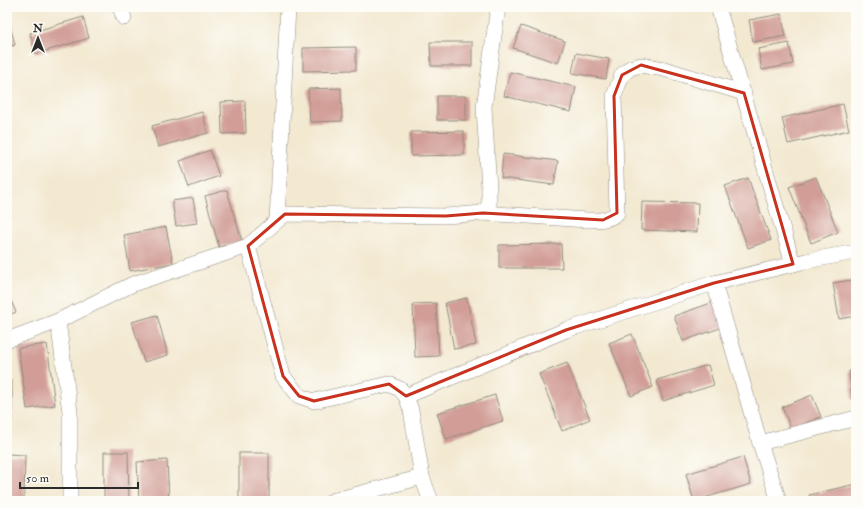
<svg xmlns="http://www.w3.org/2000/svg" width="863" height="508" font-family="'IM FELL Double Pica',serif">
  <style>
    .building { fill: #d19d96 }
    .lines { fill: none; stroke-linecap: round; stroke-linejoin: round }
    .minor-casing { stroke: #8f8a7e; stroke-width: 16 }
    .minor { stroke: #fff; stroke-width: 15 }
    .marked { fill: none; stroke: #c8321e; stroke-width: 3; stroke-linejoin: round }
  </style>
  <rect width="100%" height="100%" fill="#fdfcf7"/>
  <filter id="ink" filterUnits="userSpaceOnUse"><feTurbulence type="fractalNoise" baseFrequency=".025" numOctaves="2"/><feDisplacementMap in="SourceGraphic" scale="8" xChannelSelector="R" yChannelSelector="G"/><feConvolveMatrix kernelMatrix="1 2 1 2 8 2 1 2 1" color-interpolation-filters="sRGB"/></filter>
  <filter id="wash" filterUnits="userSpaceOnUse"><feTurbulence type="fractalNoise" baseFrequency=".012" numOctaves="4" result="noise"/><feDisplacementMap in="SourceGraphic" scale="16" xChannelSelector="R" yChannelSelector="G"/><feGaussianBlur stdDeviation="0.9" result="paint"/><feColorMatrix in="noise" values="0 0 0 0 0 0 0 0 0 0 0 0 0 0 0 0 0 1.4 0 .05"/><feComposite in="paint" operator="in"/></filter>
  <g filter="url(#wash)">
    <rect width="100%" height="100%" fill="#f3e9d1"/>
    <g id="blocks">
      <g class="building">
        <polygon points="781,14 786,36 753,42 749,20"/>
        <polygon points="83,17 89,38 36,54 30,33"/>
        <polygon points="9,21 15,45 7,47 7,22"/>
        <polygon points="521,26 565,41 558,63 513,48"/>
        <polygon points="430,42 472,42 472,66 431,66"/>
        <polygon points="789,43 793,64 762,70 758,49"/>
        <polygon points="356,47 356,70 303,71 303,48"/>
        <polygon points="576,53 609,59 606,79 572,73"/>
        <polygon points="510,72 576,87 571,112 504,96"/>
        <polygon points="341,88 342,121 310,122 308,89"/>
        <rect x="437" y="96" width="29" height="24"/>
        <polygon points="245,101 246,133 222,134 221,102"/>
        <polygon points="843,104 849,130 788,144 782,118"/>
        <polygon points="202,112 208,133 158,147 152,126"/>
        <polygon points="464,131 464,155 411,156 411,132"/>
        <polygon points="210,150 219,176 189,187 180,161"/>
        <polygon points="503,154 558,161 554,185 501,178"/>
        <polygon points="816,177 838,232 811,243 789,187"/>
        <polygon points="748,178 771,240 748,248 725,186"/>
        <polygon points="227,190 242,241 219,247 205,196"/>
        <polygon points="193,198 197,223 176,226 172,201"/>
        <polygon points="642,202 698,203 697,232 641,230"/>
        <polygon points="166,227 173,263 130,271 124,235"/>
        <polygon points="561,244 562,268 499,268 499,245"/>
        <polygon points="851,280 856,306 856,316 839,319 833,283"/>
        <polygon points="7,292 16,312 7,316"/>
        <polygon points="467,298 476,345 454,349 445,303"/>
        <polygon points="714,302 723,327 683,341 674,316"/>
        <polygon points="436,303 439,356 415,357 413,304"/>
        <polygon points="157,315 168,355 144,362 132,322"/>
        <polygon points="632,334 653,387 631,396 609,343"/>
        <polygon points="47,344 55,405 27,409 18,348"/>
        <polygon points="567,363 590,419 562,431 539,374"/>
        <polygon points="708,365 714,385 663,401 657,380"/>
        <polygon points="856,370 856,400 852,400 849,371"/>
        <rect x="7" y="381" width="5" height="38"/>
        <polygon points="495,395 503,421 446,439 437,413"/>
        <polygon points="812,395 821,417 791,429 782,407"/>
        <polygon points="104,452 128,452 129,501 104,501"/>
        <rect x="239" y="453" width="30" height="48"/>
        <polygon points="7,454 25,455 24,501 7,501"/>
        <polygon points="743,457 751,484 694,501 686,474"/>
        <polygon points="167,460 169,501 139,501 137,462"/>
        <polygon points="856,484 856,501 811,501 809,495"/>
      </g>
    </g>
  </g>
  <g filter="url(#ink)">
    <use href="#blocks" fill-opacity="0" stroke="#8f8a7e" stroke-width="1"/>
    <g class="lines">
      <g class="minor-casing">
        <g id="minor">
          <polyline points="120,7 124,18"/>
          <polyline points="718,7 793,264"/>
          <polyline points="483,213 489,205 489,189 484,107 498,7"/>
          <polyline points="277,220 288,7"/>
          <polyline points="248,246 283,376 299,396 314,401 389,384 400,389 406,396 411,410 422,477 431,501"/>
          <polyline points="714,283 760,443 779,501"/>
          <polyline points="58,321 70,412 70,501"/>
          <path d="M7,340L58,321L133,284L248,246L285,214L446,216L483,213L587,220C598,220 608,221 617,213L614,96L622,75L630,68L641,65L664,69L744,93"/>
          <polyline points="406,396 566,330 714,283 806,261 856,252"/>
          <polyline points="760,443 856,418"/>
          <polyline points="332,501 422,477"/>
        </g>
      </g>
      <use href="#minor" class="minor"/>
    </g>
  </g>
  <path class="marked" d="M641,65L744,93L793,264L714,283L566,330L406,396L389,384L314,401L299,396L283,376L248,246L285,214L446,216L483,213L603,220L617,213L614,96L622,75Z"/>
  <rect width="863" height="508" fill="none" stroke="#fdfcf7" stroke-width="24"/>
  <g transform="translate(38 38)" stroke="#fdfcf7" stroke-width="3" paint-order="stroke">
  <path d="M0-3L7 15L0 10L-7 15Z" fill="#2b2b2b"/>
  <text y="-6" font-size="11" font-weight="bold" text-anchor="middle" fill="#2b2b2b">N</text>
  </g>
  <path d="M20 482v6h118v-6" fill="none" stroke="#2b2b2b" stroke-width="2"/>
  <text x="26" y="482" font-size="12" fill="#2b2b2b" stroke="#fdfcf7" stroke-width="3" paint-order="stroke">50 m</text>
</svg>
